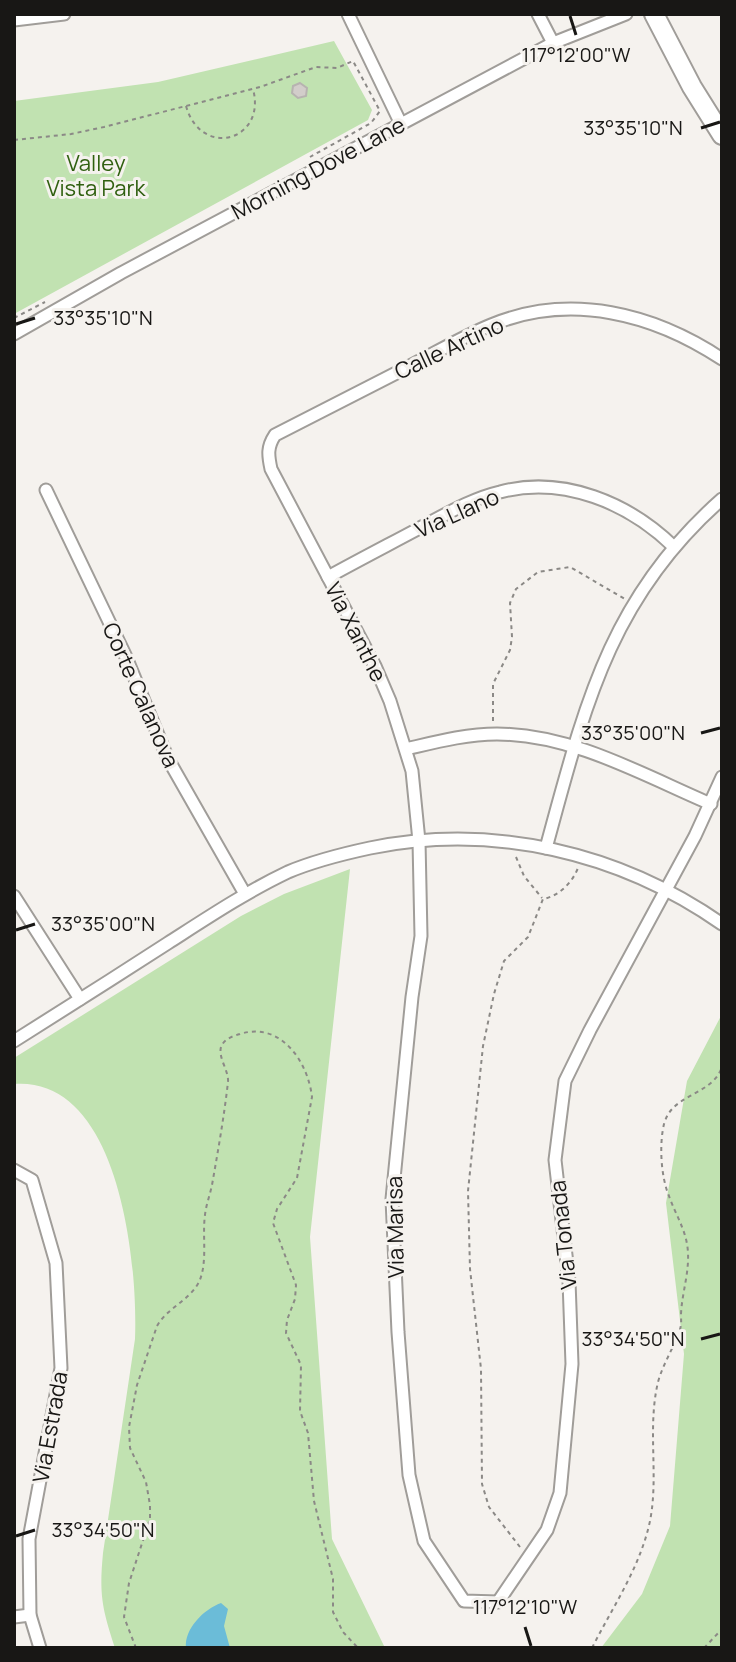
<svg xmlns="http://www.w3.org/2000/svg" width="736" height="1662" font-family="Manrope,sans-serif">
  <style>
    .green { fill: #c1e2b1 }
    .water { fill: #6bbcd8 }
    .building { fill: #d2cdca; stroke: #b7b3b0; stroke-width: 2 }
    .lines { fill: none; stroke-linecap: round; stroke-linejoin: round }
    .street-casing { stroke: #a09d99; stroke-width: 15 }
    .primary-casing { stroke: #a09d99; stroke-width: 22 }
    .path { stroke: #8b8986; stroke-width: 2; stroke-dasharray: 4 4; stroke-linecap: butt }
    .street { stroke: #fff; stroke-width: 11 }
    .primary { stroke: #fff; stroke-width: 18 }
    .ticks { fill: none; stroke: #181715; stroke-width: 3 }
    .labels { text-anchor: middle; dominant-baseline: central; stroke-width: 6; stroke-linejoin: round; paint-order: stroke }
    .park-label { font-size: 22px; fill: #306010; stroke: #f5f2ee }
    .street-label { font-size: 22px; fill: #181715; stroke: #f5f2ee }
    .ticks-label { font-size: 20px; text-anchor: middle; fill: #181715; stroke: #f5f2ee; stroke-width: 6; stroke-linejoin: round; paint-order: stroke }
  </style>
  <rect width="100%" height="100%" fill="#f5f2ee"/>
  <g class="green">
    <polygon points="334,41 372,110 368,120 14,314 14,101 158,82"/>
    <path d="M350,869L310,1237L332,1539L385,1648H115C102,1608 99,1595 103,1553L135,1339C138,1264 120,1076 14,1084V1058L241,916L284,894Z"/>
    <polygon points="722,1014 722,1648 601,1648 642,1594 670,1526 684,1354 666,1203 687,1081"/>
  </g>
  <path class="water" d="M221,1603L228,1609L224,1626L230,1648H186C184,1629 204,1609 221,1603Z"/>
  <polygon class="building" points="300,83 307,88 306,96 298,98 292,93 293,86"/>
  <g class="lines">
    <g class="street-casing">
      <g id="street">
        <polyline points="348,14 401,124"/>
        <polyline points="538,14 553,43"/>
        <polyline points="14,20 64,14"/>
        <polyline points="14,334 121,273 553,43 626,14"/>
        <path d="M722,359C654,314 571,292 491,325C464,336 437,352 410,366C365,389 320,412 275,435C267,447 268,455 271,469L375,666L390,701L412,771L419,841L421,936L412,997L392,1199L398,1332L409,1475L424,1541L464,1601L498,1602L547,1530L560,1493L572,1364L569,1281L555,1160L565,1081L590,1030L695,836L722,777"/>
        <polyline points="46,490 126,657 168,759 245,894"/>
        <path d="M328,577C357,561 386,546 416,530C443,516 470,499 500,492C563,475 629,503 674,547"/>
        <path d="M406,749C436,742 466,734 497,734C572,734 643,775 711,804"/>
        <path d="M546,848C584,709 609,598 722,499"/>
        <polyline points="14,896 80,999"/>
        <path d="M14,1041C65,1009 117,976 168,943C207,918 246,892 288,872C314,861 342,854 370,848C493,823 619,852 722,924"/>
        <polyline points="14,1170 32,1180 56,1263 61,1368 29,1539 30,1615 40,1648"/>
        <polyline points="14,1617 30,1615"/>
      </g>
    </g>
    <g class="primary-casing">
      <polyline id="primary" points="654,14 692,87 722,135"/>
    </g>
    <g class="path">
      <path d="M186,106C201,159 267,141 253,89"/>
      <polyline points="14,140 71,134 104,127 260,87 316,67 337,68 353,61 380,111 371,123 310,157"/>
      <polyline points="14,318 45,302"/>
      <polyline points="493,721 493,684 510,650 512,637 510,603 516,589 538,572 570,567 625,599"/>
      <polyline points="516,857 524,876 542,898"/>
      <path d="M520,1547L489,1507L482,1484L481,1369L470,1269L468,1191L483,1046L494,994L504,961L528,937L543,899C559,896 572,883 578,868"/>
      <path d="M136,1648L124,1617L129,1583L150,1519V1505L146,1482L130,1448L129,1427L137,1385L157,1326C167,1308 189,1301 199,1282C208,1262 202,1236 205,1215C206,1205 210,1195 212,1185C218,1151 224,1117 228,1082C229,1071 218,1058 221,1047C224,1039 233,1036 240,1034C281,1021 308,1062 312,1097L297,1178L277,1209L273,1223L296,1285L295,1299L287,1320L286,1333L301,1365L300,1411L308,1433L314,1501L333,1579V1612L343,1632L358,1648"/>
      <path d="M592,1648C613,1606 640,1568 650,1521C659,1475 647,1429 658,1382C663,1364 673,1349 679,1332C682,1325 681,1321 681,1314C682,1293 689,1274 688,1253C687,1231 676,1216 669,1196C661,1177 659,1145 664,1124C672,1093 712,1096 722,1067"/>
      <polyline points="704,1648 722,1629"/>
    </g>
    <use href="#street" class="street"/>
    <use href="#primary" class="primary"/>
  </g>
  <path class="ticks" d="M570,16L576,35M701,128L720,122M16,324L35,318M701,733L720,728M16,930L35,924M701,1339L720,1334M16,1536L35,1530M525,1627L531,1646"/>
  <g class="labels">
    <g class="park-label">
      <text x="96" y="163">Valley<tspan x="96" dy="25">Vista Park</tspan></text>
    </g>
    <g class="street-label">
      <text transform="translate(318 168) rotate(-28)">Morning Dove Lane</text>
      <text transform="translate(449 348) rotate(-25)">Calle Artino</text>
      <text transform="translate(457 513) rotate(-24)">Via Llano</text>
      <text transform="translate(356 632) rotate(63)">Via Xanthe</text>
      <text transform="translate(141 695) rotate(66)">Corte Calanova</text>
      <text transform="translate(395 1227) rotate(-91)">Via Marisa</text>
      <text transform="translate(563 1235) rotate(-96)">Via Tonada</text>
      <text transform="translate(50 1427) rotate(-80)">Via Estrada</text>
    </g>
  </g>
  <g class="ticks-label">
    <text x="576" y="62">117°12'00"W</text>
    <text x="633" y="135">33°35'10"N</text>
    <text x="103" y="325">33°35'10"N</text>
    <text x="633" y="740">33°35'00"N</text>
    <text x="103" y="931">33°35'00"N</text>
    <text x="633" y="1346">33°34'50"N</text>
    <text x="103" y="1537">33°34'50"N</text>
    <text x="525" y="1614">117°12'10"W</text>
  </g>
  <rect width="736" height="1662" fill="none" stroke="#181715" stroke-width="32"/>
</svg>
